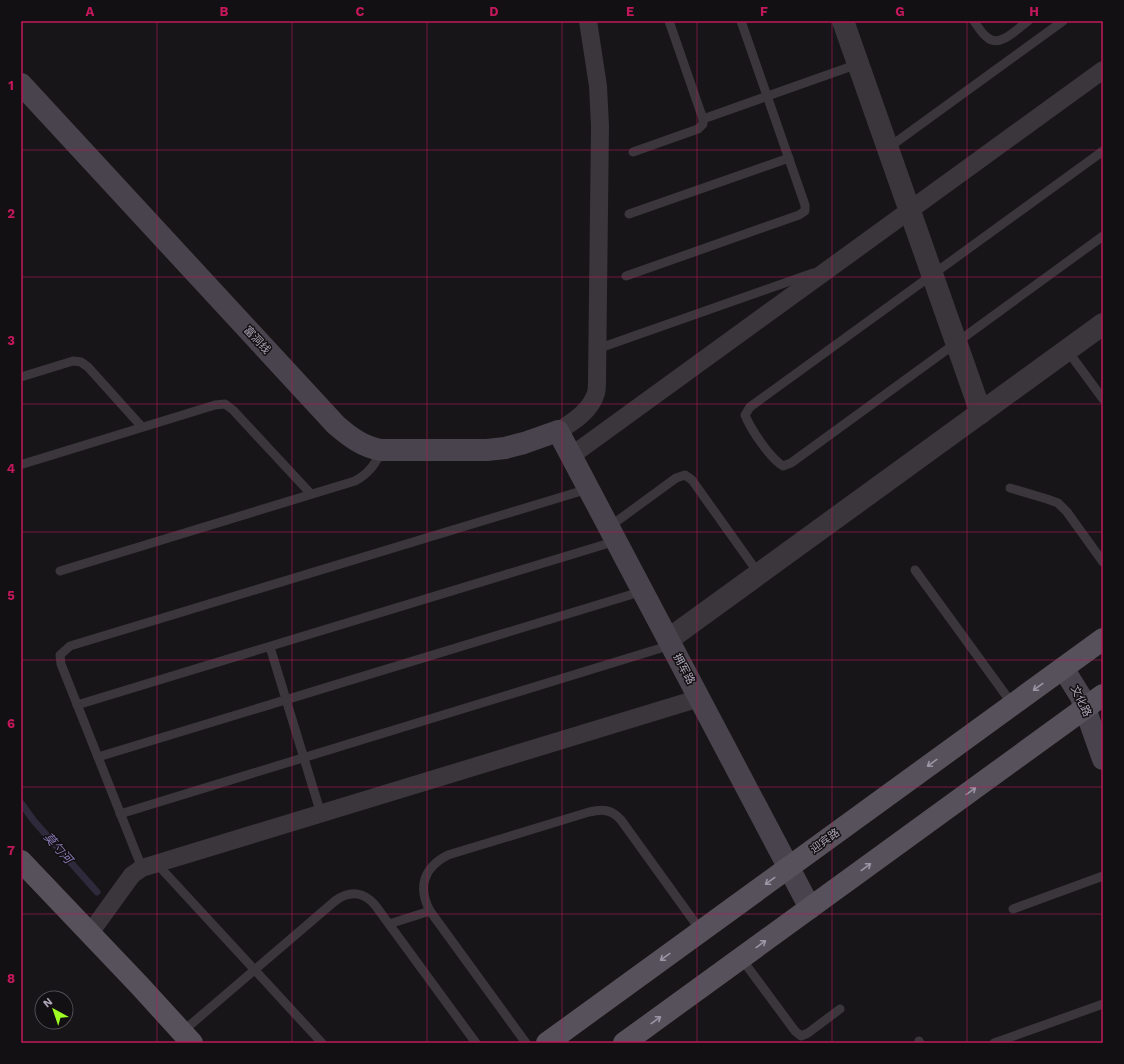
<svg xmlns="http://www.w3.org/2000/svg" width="1124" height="1064" font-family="'Work Sans','Noto Sans SC',sans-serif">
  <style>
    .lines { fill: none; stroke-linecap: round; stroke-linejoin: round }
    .stream { stroke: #2e2a3c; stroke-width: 7 }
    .service { stroke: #3a363c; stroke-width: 9 }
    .minor { stroke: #3a363c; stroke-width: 18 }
    .tertiary { stroke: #3a363c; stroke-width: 22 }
    .secondary { stroke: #48434d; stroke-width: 22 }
    .primary { stroke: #57515c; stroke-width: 22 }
    .oneway { stroke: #9d95a6 }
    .grid { fill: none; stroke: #c2185b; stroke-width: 1; stroke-opacity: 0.55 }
    .labels { text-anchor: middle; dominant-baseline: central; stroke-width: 3; stroke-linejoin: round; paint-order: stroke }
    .street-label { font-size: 11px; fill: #aea6b8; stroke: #121012 }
    .water-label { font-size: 12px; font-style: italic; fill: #897ab6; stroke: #121012 }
    .neatline { fill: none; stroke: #c2185b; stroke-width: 1.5 }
    .grid-label { font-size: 13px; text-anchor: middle; font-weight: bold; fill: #c2185b }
  </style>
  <rect width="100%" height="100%" fill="#171517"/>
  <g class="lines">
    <polyline class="stream" points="21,803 34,821 97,892"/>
    <g class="service">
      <path d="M974,21C978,27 982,34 988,38C1000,48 1018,28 1028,21"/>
      <polyline points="703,119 858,64"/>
      <polyline points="888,148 1063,21"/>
      <path d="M1103,151L750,407L745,415C751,430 770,458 783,466L791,463L1103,236"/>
      <polyline points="633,152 698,129 703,124 703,119 669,21"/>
      <polyline points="629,214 789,158"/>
      <polyline points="626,276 799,215 805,211 805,205 741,21"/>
      <polyline points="597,349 813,273"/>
      <polyline points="1067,350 1103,399"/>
      <polyline points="21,377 73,361 81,362 88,367 142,427"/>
      <polyline points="23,464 215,405 225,404 233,410 311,494"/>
      <polyline points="1010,488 1047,499 1058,503 1067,512 1103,562"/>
      <polyline points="609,527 676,478 685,475 692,480 759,574"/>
      <polyline points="915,570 1013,705"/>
      <path d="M60,571L355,481C368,474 376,465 381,450"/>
      <polyline points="270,647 321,814"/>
      <polyline points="77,705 616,541"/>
      <polyline points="98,757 643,591"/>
      <polyline points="120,814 671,645"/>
      <polyline points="157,864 322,1043"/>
      <polyline points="142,868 61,664 60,655 70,646 588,489"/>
      <polyline points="1013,909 1103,876"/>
      <polyline points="389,924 430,911"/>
      <polyline points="741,958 795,1031 801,1036 808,1033 840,1009"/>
      <path d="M182,1032L335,901C350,890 364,892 375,905L476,1043"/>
      <polyline points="919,1041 920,1043"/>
      <path d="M526,1043L430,911C417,887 424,867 448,855L589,812C603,809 611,809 621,820L701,931"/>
      <polyline points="994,1043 1103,1004"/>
    </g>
    <g class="minor">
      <path d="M558,431C572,423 591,411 596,393C597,389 597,384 597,380L600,126L598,86L588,21"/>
      <polyline points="571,456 1103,70"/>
      <polyline points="90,933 132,875 142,868 700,698"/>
    </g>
    <g class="tertiary">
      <polyline points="843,21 981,413"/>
      <polyline points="669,639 1103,324"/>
    </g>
    <g class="secondary">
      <path d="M21,84L336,425C350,437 363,447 381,450H487L505,448L524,443L558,431L810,908"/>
      <polyline points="1063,668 1081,697 1103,759"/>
    </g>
    <g class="primary">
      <polyline points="21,861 140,986 192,1043"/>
      <polyline points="547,1043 1103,639"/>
      <polyline points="624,1043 1103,695"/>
    </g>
  </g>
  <defs><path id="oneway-shaft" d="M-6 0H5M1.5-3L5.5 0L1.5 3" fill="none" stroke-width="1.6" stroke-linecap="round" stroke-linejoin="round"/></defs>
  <g class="oneway">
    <use href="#oneway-shaft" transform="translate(1038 687) rotate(144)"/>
    <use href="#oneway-shaft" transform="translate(932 763) rotate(144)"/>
    <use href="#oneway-shaft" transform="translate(971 791) rotate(-36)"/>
    <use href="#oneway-shaft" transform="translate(866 867) rotate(-36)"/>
    <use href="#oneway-shaft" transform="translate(770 881) rotate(144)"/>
    <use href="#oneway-shaft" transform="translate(761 944) rotate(-36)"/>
    <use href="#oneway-shaft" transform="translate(665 957) rotate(144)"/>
    <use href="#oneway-shaft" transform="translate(656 1020) rotate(-36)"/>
  </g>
  <path class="grid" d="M157,21V1043M292,21V1043M427,21V1043M562,21V1043M697,21V1043M832,21V1043M967,21V1043M21,150H1103M21,277H1103M21,404H1103M21,532H1103M21,660H1103M21,787H1103M21,914H1103"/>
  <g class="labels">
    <g class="street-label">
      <text transform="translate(257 340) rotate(47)">富洞线</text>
      <text transform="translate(684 669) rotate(62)">拥军路</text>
      <text transform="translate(1081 701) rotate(65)">文化路</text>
      <text transform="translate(825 841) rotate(-36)">迎宾路</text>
    </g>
    <g class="water-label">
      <text transform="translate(58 848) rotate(48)">莫勺河</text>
    </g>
  </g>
  <rect width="1124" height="1064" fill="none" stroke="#121012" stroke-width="44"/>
  <g transform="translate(54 1010) rotate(320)"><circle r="19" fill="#121012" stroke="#504c54"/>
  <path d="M0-3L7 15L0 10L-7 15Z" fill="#9fff25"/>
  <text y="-6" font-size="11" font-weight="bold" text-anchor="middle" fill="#aea6b8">N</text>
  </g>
  <rect x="22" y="22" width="1080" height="1020" class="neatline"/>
  <g class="grid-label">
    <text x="90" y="16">A</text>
    <text x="224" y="16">B</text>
    <text x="360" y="16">C</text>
    <text x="494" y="16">D</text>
    <text x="630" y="16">E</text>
    <text x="764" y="16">F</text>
    <text x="900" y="16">G</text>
    <text x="1034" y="16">H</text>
    <text x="11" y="90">1</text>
    <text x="11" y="218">2</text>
    <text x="11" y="345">3</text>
    <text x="11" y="473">4</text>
    <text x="11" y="600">5</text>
    <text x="11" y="728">6</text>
    <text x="11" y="855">7</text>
    <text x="11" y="983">8</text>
  </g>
</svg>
